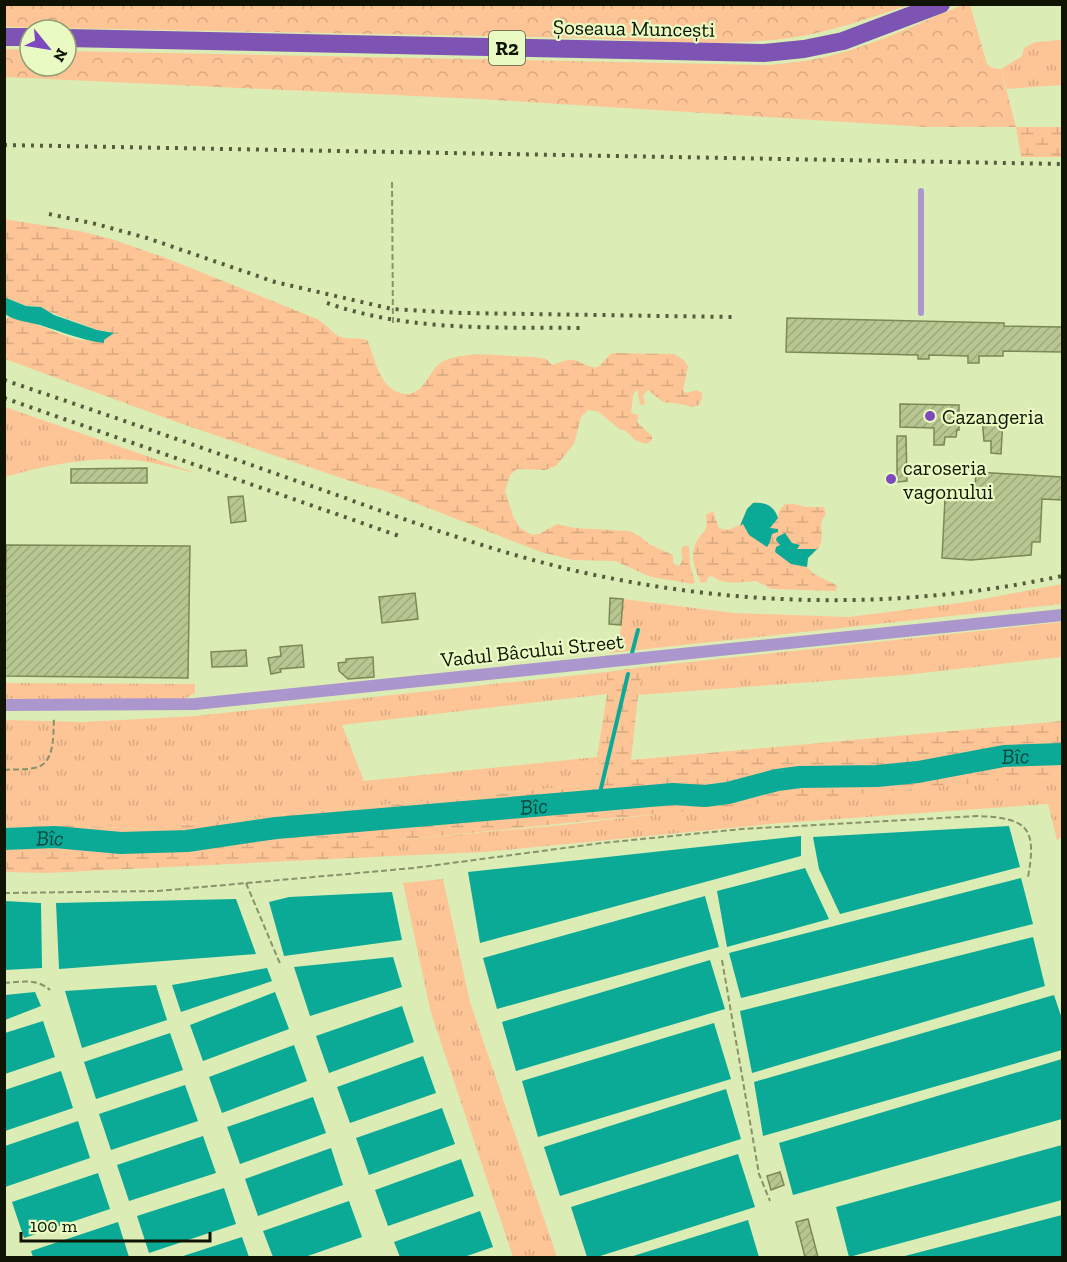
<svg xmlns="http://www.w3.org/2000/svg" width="1067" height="1262" font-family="'Zilla Slab',serif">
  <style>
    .grass { fill: url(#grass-tufts) }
    .forest { fill: url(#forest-crowns) }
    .wetland { fill: url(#wetland-marsh) }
    .water { fill: #0baa97 }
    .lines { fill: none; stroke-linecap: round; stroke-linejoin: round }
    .stream { stroke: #0baa97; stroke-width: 4 }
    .river { stroke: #0baa97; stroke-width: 22 }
    .building { fill: url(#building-hatch); stroke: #7a8956; stroke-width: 1.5 }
    .path { stroke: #88936c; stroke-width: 2; stroke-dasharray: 6 3; stroke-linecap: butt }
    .lane { stroke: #ab97cd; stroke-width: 6 }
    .street { stroke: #ab97cd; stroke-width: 12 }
    .primary { stroke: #7d53b4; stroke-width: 18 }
    .rail { stroke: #545c3e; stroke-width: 4; stroke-dasharray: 3 6; stroke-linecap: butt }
    .poi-dot { fill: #7e48bf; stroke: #e9fac2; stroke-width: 2 }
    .labels { text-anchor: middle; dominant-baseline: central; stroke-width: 4.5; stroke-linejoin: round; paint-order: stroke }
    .shield { fill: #e9fac2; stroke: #50593c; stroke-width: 1.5 }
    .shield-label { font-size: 20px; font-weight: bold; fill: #0f1402 }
    .street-label { font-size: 21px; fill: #0f1402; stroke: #e9fac2 }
    .poi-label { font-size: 21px; fill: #0f1402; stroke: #e9fac2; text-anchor: start }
    .water-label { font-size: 22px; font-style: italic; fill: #0c473f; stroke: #e9fac2 }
  </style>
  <defs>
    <pattern id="grass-tufts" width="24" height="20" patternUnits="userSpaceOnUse" patternTransform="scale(1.5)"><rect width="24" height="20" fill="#fdc596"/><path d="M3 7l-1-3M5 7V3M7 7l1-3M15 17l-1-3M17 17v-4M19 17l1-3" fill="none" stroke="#d8a880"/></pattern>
    <pattern id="forest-crowns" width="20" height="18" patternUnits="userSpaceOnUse" patternTransform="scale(1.5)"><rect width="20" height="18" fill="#fdc596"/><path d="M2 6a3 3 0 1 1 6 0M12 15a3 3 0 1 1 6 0" fill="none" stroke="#d8a880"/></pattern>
    <pattern id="wetland-marsh" width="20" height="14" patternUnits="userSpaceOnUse" patternTransform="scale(1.5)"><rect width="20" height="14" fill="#fdc596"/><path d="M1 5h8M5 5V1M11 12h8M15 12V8" fill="none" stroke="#d8a880"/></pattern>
    <pattern id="building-hatch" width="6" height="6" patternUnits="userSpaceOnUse" patternTransform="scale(1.5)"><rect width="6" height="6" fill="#b8c792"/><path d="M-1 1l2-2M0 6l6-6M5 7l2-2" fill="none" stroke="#9daa7c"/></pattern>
  </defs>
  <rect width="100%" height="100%" fill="#dcecb5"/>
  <g class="grass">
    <polygon points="1061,40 1062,85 1007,89 1001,69 1022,56 1024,48 1035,42"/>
    <path d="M5,407L196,473C176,469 154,462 133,460C88,457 47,465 5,477Z"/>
    <polygon points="1062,584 1062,604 610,653 620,636 623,599 734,613 849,617 967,602"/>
    <polygon points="1062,622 1062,657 905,675 638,695 643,667"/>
    <polygon points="607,672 607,694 342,725 364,781 597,757 595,784 140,829 67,825 5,828 5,720 83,722 195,716"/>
    <polygon points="4,683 195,684 195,693 184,699 11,699 5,698"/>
    <polygon points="1062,775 1062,837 1057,840 1048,804 781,823 485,852 393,856 387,841 563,825 768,801"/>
    <polygon points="443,879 470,1002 557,1257 513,1257 431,1013 403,883"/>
  </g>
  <g class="forest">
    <path d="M5,4L909,5C870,18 831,32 790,38C722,47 652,41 584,38L5,27Z"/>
    <path d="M964,4L970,5L987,64L992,68L1001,69L1016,127H925L480,99L5,77V49L30,50V66H66V51L768,65C795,63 821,59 847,51C887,39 925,21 964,4Z"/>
  </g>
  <g class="wetland">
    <polygon points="1016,127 1062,127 1062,157 1021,157"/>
    <path d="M4,219L80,231L111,239L166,258L317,319C327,324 333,335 341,337C350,340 358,337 367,340C376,359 379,391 405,394C413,395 419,390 424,384C431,376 435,363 446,360C473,350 506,357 534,357L546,359L552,365C560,363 568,357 577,361C585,364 589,368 598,367L612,353L674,354L684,360L688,366L683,391L686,393L697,390L702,393V399L699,405L691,407L681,404L663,402L648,390L643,395L645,404L640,405L637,389L633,395L631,413L639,415L637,422L652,436V440L646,444L635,440L626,431L619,429L599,412L588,410L581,417L574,444L556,466L545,470L517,469L510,475L505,491L513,516L520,528L532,535L539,534L557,524L575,528L629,531L641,537L649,544L673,555V563L679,566L683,560L681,550L683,546H689L690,565L695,582L693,584L651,577L615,561L573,560L541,552L382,490L362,485L182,424L5,359V320L9,317C41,320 76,350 108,338L110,332L97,330L34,306H26L5,297Z"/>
    <path d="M753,503C765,502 773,505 778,517L779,511L785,504H794L806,507H824L826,514C817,524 824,532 821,543C819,550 813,553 808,558L807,567L814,574L836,585L837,588L835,591L772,589L756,581C741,582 725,586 712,576L708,577L707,582L701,583C696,571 690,559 695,545C701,530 709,535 706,515L713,511L719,528L728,530L740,525L747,509Z"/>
    <path d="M643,667L638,695L631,760L1062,721V775C837,795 613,819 388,841L393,856L46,873L5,872V828L67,825L140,829L595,784L597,757L607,694V672Z"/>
  </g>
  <g class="water">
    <path d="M4,297L26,306L41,307L54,315L97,330L114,333L104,340V343C81,340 62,332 40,325C29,322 14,321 5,314Z"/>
    <path d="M753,503C766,502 774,506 778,518L770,528L778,529V532L772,534L770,542L767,547L749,535L743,524L740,526L747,509Z"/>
    <polygon points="785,533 792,543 800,545 797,549 817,549 808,558 807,567 791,564 775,552 776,547 780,545 776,540 777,537"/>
    <polygon points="1009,826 1020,867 840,914 819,869 813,837"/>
    <polygon points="801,836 801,856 480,943 468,872"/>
    <polygon points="805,868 829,919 727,947 717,891"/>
    <polygon points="1021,878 1033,924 741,998 729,953"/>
    <polygon points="392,892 402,940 284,956 269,902 289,897"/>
    <polygon points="705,896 719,947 497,1009 483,958"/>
    <polygon points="236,899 256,954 59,969 56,903"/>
    <polygon points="4,901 41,903 42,968 5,970"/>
    <polygon points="1033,937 1045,986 752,1073 740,1011"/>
    <polygon points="393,957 402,987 310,1016 294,967"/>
    <polygon points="710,960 725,1009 516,1071 502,1022"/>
    <polygon points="267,968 272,981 181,1012 172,985"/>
    <polygon points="156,985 167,1020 82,1048 65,991"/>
    <polygon points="35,992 41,1006 5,1020 5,995"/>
    <polygon points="275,992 289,1029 203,1061 190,1025"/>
    <polygon points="1054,995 1062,1019 1062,1050 763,1136 754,1082"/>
    <polygon points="402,1006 414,1042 329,1073 316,1036"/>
    <polygon points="43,1021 55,1057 5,1074 5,1033"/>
    <polygon points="714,1023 731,1079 538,1137 522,1081"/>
    <polygon points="170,1033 183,1070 96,1099 84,1062"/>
    <polygon points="294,1045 307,1081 222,1113 209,1077"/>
    <polygon points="423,1056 436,1093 350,1123 337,1087"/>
    <polygon points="1062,1059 1062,1119 793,1195 779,1143"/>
    <polygon points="61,1071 73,1108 5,1131 5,1090"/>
    <polygon points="185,1085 198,1121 111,1150 99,1114"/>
    <polygon points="726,1089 741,1139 560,1196 544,1147"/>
    <polygon points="313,1097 326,1133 240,1164 227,1127"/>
    <polygon points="442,1108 455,1144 369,1175 356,1138"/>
    <polygon points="78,1121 90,1158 5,1187 5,1146"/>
    <polygon points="203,1136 216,1173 129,1201 117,1165"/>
    <polygon points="1062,1145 1062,1200 849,1257 836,1207"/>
    <polygon points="331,1148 343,1185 258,1216 245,1179"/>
    <polygon points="738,1154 755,1207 597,1257 587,1257 571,1207"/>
    <polygon points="461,1159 474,1196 388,1226 375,1190"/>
    <polygon points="98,1173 110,1209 24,1238 12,1202"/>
    <polygon points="224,1188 236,1224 149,1253 137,1216"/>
    <polygon points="349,1201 362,1237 305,1257 273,1257 263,1231"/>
    <polygon points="480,1211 493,1247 464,1257 400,1257 394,1242"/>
    <polygon points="1062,1215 1062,1257 901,1257"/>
    <polygon points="748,1220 759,1257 630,1257"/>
    <polygon points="118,1222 129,1257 33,1257 31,1251"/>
    <polygon points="242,1237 249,1257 180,1257"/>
  </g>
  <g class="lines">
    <g class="stream">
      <polyline points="632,653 638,630"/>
      <polyline points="598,801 628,674"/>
    </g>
    <path class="river" id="s1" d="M4,839L55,837L121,843L187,841L276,828L673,794L705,796L728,793L777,780L800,777L877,776L918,772L1004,756L1062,754"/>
  </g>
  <g class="building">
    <polygon points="787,318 1004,323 1004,326 1062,327 1062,352 1003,351 1003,356 979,356 979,363 968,363 968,356 929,355 929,359 918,359 918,355 786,352"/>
    <polygon points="900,404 959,405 959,430 957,430 956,437 945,437 944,445 934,445 934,428 900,427"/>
    <polygon points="982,417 1003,418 1001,454 991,453 991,441 984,441"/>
    <polygon points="897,436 906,436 907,481 897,482"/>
    <polygon points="147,468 147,483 71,483 71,469"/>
    <polygon points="976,472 1062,477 1062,500 1042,499 1040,542 1032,542 1031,555 971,560 942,558 945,499 974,500"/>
    <polygon points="243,496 246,521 231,523 228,497"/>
    <polygon points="6,545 190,546 188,678 4,676"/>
    <polygon points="415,593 418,619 382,623 379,597"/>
    <polygon points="610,598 623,599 621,625 609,624"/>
    <polygon points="302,645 304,667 280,669 281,672 271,674 268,658 281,656 280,647"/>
    <polygon points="246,650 247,666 212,667 211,652"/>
    <polygon points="373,657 374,677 348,679 339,671 338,663 346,662 346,659"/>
    <polygon points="780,1172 784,1185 771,1190 767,1176"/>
    <polygon points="808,1219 818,1257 805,1257 796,1222"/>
  </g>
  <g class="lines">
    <g class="path">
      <polyline points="392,182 393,325"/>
      <path d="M4,770C14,769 25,770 34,768C56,765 53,733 54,717"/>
      <polyline points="246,883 281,966"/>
      <path d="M4,893L158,891L414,868L602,843L742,829L978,816C1028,818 1037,828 1028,877"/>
      <polyline points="722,960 759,1174 770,1201"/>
      <path d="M4,983C21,982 37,978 50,990"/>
    </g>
    <polyline class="lane" points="921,313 921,191"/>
    <polyline class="street" points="4,705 195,704 1062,615"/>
    <g class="primary">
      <polyline points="4,37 30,37"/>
      <polyline points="66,38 764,53 804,49 843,41 941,4"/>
    </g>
    <g class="rail">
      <polyline points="4,145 1062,164"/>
      <polyline points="49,214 96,224 147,238 275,282 392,309 463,313 732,317"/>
      <path d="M327,303C410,332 497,327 584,328"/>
      <path d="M4,380C114,417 223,455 331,493C426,527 521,562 620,580C767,608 917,607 1062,576"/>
      <polyline points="4,398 402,537"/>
    </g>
  </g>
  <g class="poi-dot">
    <circle cx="930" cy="416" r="6"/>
    <circle cx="891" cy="479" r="6"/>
  </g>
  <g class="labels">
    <rect class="shield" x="489" y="31" width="36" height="34" rx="4.5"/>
    <g class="shield-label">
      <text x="507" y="48">R2</text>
    </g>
    <g class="street-label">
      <text transform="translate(634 28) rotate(1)">Șoseaua Muncești</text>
      <text transform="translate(532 650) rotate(-6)">Vadul Bâcului Street</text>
    </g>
    <g class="poi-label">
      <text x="942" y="416">Cazangeria</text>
      <text x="903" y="467">caroseria<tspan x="903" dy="24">vagonului</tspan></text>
    </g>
    <g class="water-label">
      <text stroke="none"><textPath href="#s1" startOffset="1018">Bîc</textPath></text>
      <text stroke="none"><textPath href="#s1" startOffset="532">Bîc</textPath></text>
      <text stroke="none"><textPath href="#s1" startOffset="46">Bîc</textPath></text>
    </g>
  </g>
  <rect width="1067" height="1262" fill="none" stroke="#0f1402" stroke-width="12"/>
  <g transform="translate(48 48) rotate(120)"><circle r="28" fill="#e9fac2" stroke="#929e75" stroke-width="1.5"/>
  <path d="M0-4.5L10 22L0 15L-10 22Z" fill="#7e48bf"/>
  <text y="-9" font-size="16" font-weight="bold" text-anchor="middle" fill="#0f1402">N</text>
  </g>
  <path d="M21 1232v9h189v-9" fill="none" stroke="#0f1402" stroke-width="3"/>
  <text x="30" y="1232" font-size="18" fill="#0f1402" stroke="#e9fac2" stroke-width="4.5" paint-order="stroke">100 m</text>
</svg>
